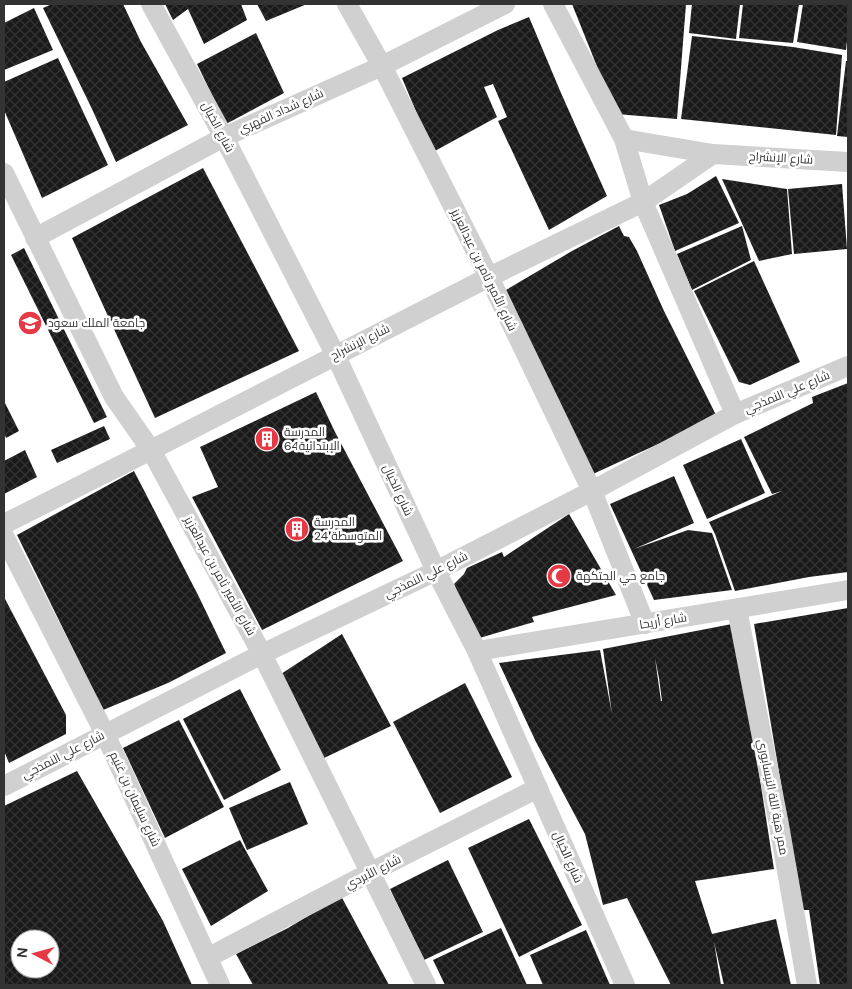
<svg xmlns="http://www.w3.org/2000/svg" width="852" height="989" font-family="'DM Sans',Cairo,sans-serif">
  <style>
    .building { fill: url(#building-cross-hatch); fill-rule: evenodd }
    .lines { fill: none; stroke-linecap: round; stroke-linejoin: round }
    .minor { stroke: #d0d0d0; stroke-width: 20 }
    .labels { text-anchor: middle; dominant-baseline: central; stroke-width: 5; stroke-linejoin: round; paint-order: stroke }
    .street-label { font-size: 12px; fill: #333; stroke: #fff }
    .poi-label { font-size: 12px; fill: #333; stroke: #fff; text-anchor: start }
  </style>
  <defs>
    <pattern id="building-cross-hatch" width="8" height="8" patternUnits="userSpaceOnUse" patternTransform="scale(1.25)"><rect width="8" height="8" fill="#1a1a1a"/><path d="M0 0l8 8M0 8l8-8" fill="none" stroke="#333"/></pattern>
  </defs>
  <rect width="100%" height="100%" fill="#fff"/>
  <g class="building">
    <polygon points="52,4 123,4 141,42 188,125 116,162 92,109 43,8"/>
    <polygon points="165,4 241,4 247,20 204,44 188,9 173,20"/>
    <polygon points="257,4 307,4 266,21"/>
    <polygon points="572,4 686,4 677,119 616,114"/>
    <polygon points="692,4 740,4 736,39 689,33"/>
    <polygon points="743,4 799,4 793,43 739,38"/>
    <polygon points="803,4 848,4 848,33 846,50 797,42"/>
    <polygon points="34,8 53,50 4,70 4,23"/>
    <polygon points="529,17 561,93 607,196 549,230 498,121 507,117 493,84 484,87 497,117 433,152 402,78 498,30"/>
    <polygon points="256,33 284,93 226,124 197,64"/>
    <polygon points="692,36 793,47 842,55 836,135 681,119"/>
    <polygon points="58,58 108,165 42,198 4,110 4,82"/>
    <polygon points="846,61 848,61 848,137 837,136"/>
    <polygon points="203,168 299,351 155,418 72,238"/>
    <polygon points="716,176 739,223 675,251 659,205 687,194"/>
    <polygon points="722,179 787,189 792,254 759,261"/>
    <polygon points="842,184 847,249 794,254 788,189"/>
    <polygon points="619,226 624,236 629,237 637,251 664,311 717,417 593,474 506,290 572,251"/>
    <polygon points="742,226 751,260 692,290 677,254"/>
    <polygon points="24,248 107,417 94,423 11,255"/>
    <polygon points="754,261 800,362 750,385 739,382 694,291"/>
    <polygon points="848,383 848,572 809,577 735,591 715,534 709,522 782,491 772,494 744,437 813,403 812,397"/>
    <polygon points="316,392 335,432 403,561 262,630 192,497 218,487 200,447"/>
    <polygon points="4,401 19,431 6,438 4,433"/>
    <polygon points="104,426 110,439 57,463 51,450"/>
    <polygon points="741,439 765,493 707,519 683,465"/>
    <polygon points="25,450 37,477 4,494 4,461"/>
    <polygon points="134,471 198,595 226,653 168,683 103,710 17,535"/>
    <polygon points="674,476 694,523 634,549 688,530 712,533 732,590 654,600 610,504"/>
    <polygon points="569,514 616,595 532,617 534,622 476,639 454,584 464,574 467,568 502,552 504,557"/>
    <polygon points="4,597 66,715 66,734 9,763 4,751"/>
    <polygon points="848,608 848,985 820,985 809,910 803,910 789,831 754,624"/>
    <path d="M732,624L756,754L774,869L695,881L712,934L776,919L791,985H724L714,942L721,985H671L627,898L603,905L585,834L536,742L499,663L600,650L612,714L603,649ZM655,658L659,678L662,701H661Z"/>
    <polygon points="342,634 391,726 322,759 281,674"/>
    <polygon points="465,683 512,777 440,813 393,722"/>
    <polygon points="240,689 281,770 224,800 183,719"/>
    <polygon points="179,720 224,807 165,838 123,748"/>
    <path d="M77,771L163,921L192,985H4V806ZM20,939H50V969H20Z"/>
    <polygon points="290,782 308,824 247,850 229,808"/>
    <polygon points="529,819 582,925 519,957 468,848"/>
    <polygon points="240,840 268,891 211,926 182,869"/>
    <polygon points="448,860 483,932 424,960 390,889"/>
    <polygon points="341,896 389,985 253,985 236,954 288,928"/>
    <polygon points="501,928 527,985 445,985 433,960"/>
    <polygon points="586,930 610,985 543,985 530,955"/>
  </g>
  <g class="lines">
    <g class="minor">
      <polyline points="151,4 224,137 335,354 436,571 477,651 625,985"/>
      <polyline points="347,4 382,66 489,277 592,491 645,624"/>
      <polyline points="553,4 624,139 643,202 735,414"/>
      <polyline points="624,139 713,154 848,162"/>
      <polyline points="4,173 114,397 151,450 262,654 426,985"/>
      <polyline points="35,238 224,137 382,66 505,4"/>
      <polyline points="4,524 151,450 489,277 643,202 713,154"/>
      <polyline points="4,536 105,734 220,985"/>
      <polyline points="737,609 779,825 807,985"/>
      <polyline points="477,651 848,590"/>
      <polyline points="4,786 262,654 436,571 592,491 735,414 848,366"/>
      <polyline points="209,957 371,872 538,788"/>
    </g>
  </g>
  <defs>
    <g id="university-disc" transform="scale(1.25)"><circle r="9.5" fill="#e63946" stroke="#fff"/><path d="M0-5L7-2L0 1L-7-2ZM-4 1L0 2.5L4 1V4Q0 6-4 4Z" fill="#fff"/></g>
    <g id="building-disc" transform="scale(1.25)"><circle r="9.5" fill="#e63946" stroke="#fff"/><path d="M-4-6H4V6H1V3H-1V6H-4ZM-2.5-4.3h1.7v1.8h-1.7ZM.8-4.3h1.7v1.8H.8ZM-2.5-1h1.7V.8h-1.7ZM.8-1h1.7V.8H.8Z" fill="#fff"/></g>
    <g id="mosque-disc" transform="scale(1.25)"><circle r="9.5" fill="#e63946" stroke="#fff"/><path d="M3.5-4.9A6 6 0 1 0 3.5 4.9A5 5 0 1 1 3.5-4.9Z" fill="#fff"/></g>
  </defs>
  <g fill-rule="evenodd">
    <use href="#university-disc" x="30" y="323"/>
    <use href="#building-disc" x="267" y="439"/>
    <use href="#building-disc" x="297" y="529"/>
    <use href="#mosque-disc" x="559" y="576"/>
  </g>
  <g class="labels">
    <g class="street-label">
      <text transform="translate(281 111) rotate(-24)">شارع شداد الفهري</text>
      <text transform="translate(218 127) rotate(62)">شارع الخيال</text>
      <text transform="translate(781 158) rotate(3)">شارع الإنشراح</text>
      <text transform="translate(484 270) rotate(64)">شارع الأمير ثامر بن عبدالعزيز</text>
      <text transform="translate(360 342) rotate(-27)">شارع الإنشراح</text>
      <text transform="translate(787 392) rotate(-23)">شارع علي النمذجي</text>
      <text transform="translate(398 490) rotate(65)">شارع الخيال</text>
      <text transform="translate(426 575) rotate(-26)">شارع علي النمذجي</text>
      <text transform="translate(220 576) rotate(61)">شارع الأمير ثامر بن عبدالعزيز</text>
      <text transform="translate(663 621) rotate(-9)">شارع أريحا</text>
      <text transform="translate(63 755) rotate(-27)">شارع علي النمذجي</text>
      <text transform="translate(773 797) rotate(79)">ممر هبة اللة النيسابوري</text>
      <text transform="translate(135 799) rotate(65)">شارع سليمان بن غنيم</text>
      <text transform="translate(568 857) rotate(66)">شارع الخيال</text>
      <text transform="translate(373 872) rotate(-27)">شارع الأبردي</text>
    </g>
    <g class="poi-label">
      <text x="48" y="323">جامعة الملك سعود</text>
      <text x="284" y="432">المدرسة<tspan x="284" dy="14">الإبتدائية64</tspan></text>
      <text x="314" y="522">المدرسة<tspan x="314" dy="14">المتوسطة 24</tspan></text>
      <text x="576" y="576">جامع حي الجتكهة</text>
    </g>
  </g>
  <rect width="852" height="989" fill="none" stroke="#333333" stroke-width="10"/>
  <g transform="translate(35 954) rotate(276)"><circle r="24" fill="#ffffff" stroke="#adadad"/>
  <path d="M0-4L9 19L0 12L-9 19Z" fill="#e63946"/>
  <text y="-8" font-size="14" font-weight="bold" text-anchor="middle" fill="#333333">N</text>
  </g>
</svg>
